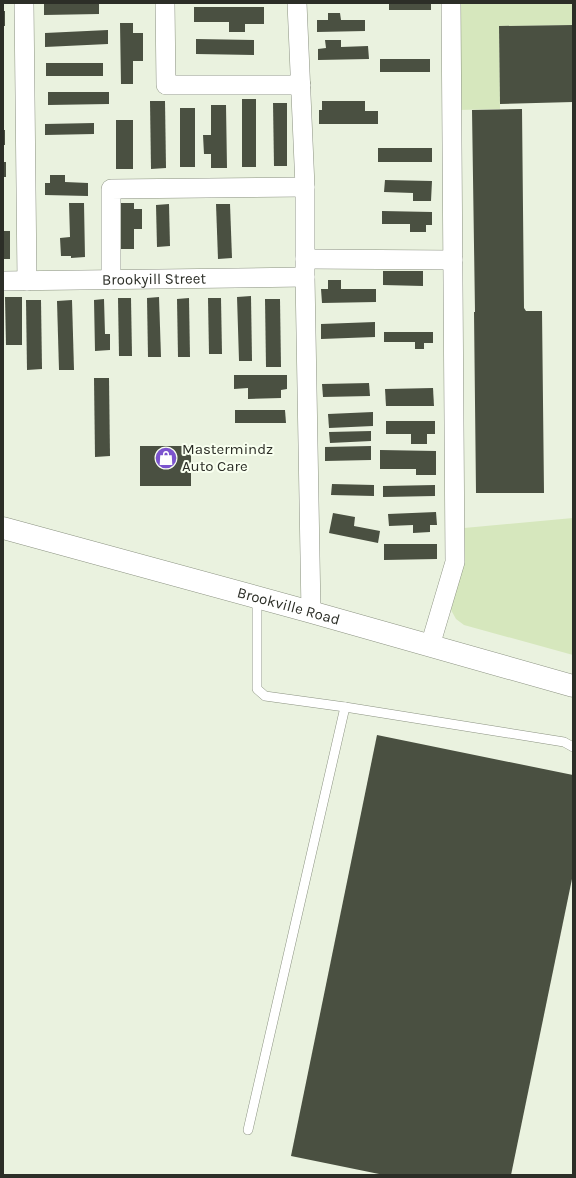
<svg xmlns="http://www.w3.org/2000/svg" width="576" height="1178" font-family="Karla,sans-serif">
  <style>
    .green { fill: #d6e7bd }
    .building { fill: #4a5041 }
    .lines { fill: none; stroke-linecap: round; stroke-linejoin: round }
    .service-casing { stroke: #8b9281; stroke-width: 10 }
    .minor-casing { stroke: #8b9281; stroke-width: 20 }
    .secondary-casing { stroke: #8b9281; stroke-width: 23 }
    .service { stroke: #fff; stroke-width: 9 }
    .minor { stroke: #fff; stroke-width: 19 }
    .secondary { stroke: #fff; stroke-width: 22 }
    .labels { text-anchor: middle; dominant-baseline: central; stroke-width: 4; stroke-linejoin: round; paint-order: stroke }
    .street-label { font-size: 15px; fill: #2c2e27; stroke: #f8ffef }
    .poi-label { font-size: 15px; fill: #2c2e27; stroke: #f8ffef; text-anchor: start }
  </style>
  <rect width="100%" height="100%" fill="#eaf2df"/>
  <g class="green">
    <polygon points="459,3 573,3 573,25 499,26 500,109 458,110"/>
    <polygon points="573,518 573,655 464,625 456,619 451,610 462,565 464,528"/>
  </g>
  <g class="building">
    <polygon points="44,3 99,3 99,14 44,15"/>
    <rect x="389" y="3" width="42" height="7"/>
    <polygon points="194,7 264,7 264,24 245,24 245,32 229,32 229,22 194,22"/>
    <rect x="3" y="11" width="2" height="15"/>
    <polygon points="328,13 340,13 341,20 365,20 365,31 317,32 317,20 328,20"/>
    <polygon points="120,23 133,23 133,33 143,33 143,61 133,61 133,84 121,84"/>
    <polygon points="573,25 573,102 500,104 499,26"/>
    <polygon points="108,30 108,44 45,47 45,33"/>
    <polygon points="196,39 254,40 254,55 196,54"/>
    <polygon points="325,40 341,40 341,47 368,46 369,59 318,60 318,49 326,48"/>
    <rect x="380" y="59" width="50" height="13"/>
    <rect x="46" y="63" width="57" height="13"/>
    <polygon points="48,92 109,92 109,104 48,105"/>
    <rect x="242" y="99" width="14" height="68"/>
    <polygon points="150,101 165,101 166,168 151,169"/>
    <polygon points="322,101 365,101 365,111 378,111 378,124 319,124 319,110 322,110"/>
    <polygon points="273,103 287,103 287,166 274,166"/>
    <polygon points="211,105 226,105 227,168 211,168 211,154 204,154 203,135 211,135"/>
    <rect x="180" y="108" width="15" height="59"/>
    <polygon points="522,109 524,308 526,311 542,311 544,493 476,493 474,312 475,312 472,110"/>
    <rect x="116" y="120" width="17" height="49"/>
    <polygon points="94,123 94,134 45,135 45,124"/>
    <rect x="3" y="130" width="2" height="15"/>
    <rect x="378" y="148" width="54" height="14"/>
    <rect x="3" y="162" width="3" height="15"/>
    <polygon points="50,175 65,175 65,182 88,183 88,196 45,195 45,183 50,183"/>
    <polygon points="385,180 432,181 431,201 413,201 413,193 384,192"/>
    <polygon points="69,203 84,203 85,257 71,258 71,256 61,256 60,238 70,237"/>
    <polygon points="121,203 134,203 134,209 142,209 142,229 134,229 134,249 121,249"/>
    <polygon points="169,204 170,246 157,247 156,205"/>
    <polygon points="216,204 230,204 232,258 218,259"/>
    <polygon points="382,211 432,212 432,225 426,225 426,232 410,232 410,224 382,224"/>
    <rect x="3" y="231" width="7" height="28"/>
    <polygon points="383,271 423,271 423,286 383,285"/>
    <polygon points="328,280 341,280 341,289 376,289 376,302 322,303 321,289 328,289"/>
    <polygon points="251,296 252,361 239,361 237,297"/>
    <polygon points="5,297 22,297 22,345 6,345"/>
    <polygon points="159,297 161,357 148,357 147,298"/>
    <polygon points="118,298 131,298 132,356 119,356"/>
    <polygon points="189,298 190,357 178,357 177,299"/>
    <polygon points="208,298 221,298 222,354 209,354"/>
    <polygon points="104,299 105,334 110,334 110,350 95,351 94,300"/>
    <polygon points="265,299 280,299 281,367 266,367"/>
    <polygon points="26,300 41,300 42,369 27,370"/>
    <polygon points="72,300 74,370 59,370 57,301"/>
    <polygon points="375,322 375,337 321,339 321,324"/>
    <polygon points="384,332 433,332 433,343 424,343 424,349 415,349 415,342 384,342"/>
    <polygon points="234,375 287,375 287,389 281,390 281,398 248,399 248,388 234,389"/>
    <polygon points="94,378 109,378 110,456 95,457"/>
    <polygon points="369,383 370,396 323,397 322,384"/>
    <polygon points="433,388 434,406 386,406 385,389"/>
    <polygon points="235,410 285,410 286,423 235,423"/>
    <polygon points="373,412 373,426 329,428 328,414"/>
    <polygon points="386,421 435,421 435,434 427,434 427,444 411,444 411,434 386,434"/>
    <polygon points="371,431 371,441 330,443 329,432"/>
    <rect x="140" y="446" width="51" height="40"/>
    <polygon points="371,446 371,460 325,461 325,447"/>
    <polygon points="380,450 436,451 436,475 416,475 416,469 380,469"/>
    <polygon points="332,484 374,485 374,496 331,495"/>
    <polygon points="435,485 435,496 383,497 383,486"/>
    <polygon points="436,512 437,525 430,525 430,532 413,533 413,525 389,526 388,514"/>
    <polygon points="333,513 355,517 354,526 380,531 378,543 329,533"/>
    <polygon points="384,544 437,544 437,559 384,560"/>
    <polygon points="377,735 573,775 573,874 511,1175 384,1175 291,1156"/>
  </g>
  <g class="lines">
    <g class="service-casing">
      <g id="service">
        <polyline points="257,597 257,689 265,696 345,707"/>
        <polyline points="248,1130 345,707 564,742 573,747"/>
      </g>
    </g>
    <g class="minor-casing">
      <g id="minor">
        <polyline points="24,3 27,281"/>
        <polyline points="165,3 166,85 301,85"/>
        <polyline points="297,3 305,187 305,277 311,612"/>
        <polyline points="305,259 453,260"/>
        <polyline points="111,280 111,189 305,187"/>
        <path id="s1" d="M3,281L305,277"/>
        <polyline points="430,646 455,562 451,3"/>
      </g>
    </g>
    <g class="secondary-casing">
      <g id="secondary">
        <path id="s2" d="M3,528L311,612L573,686"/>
      </g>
    </g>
    <use href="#service" class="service"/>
    <use href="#minor" class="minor"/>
    <use href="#secondary" class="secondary"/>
  </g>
  <defs>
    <g id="shop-disc" transform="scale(1.15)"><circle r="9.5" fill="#7c54ce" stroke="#f8ffef"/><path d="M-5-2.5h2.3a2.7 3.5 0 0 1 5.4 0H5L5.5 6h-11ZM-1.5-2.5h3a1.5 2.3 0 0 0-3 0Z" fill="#fff"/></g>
  </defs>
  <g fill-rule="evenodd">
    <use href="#shop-disc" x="166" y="458"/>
  </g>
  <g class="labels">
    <g class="street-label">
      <text stroke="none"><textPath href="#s1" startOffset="151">Brookyill Street</textPath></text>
      <text stroke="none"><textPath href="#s2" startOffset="296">Brookville Road</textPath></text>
    </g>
    <g class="poi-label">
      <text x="182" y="449">Mastermindz<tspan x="182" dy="17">Auto Care</tspan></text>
    </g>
  </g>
  <rect width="576" height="1178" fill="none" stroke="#2c2e27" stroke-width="8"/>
</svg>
